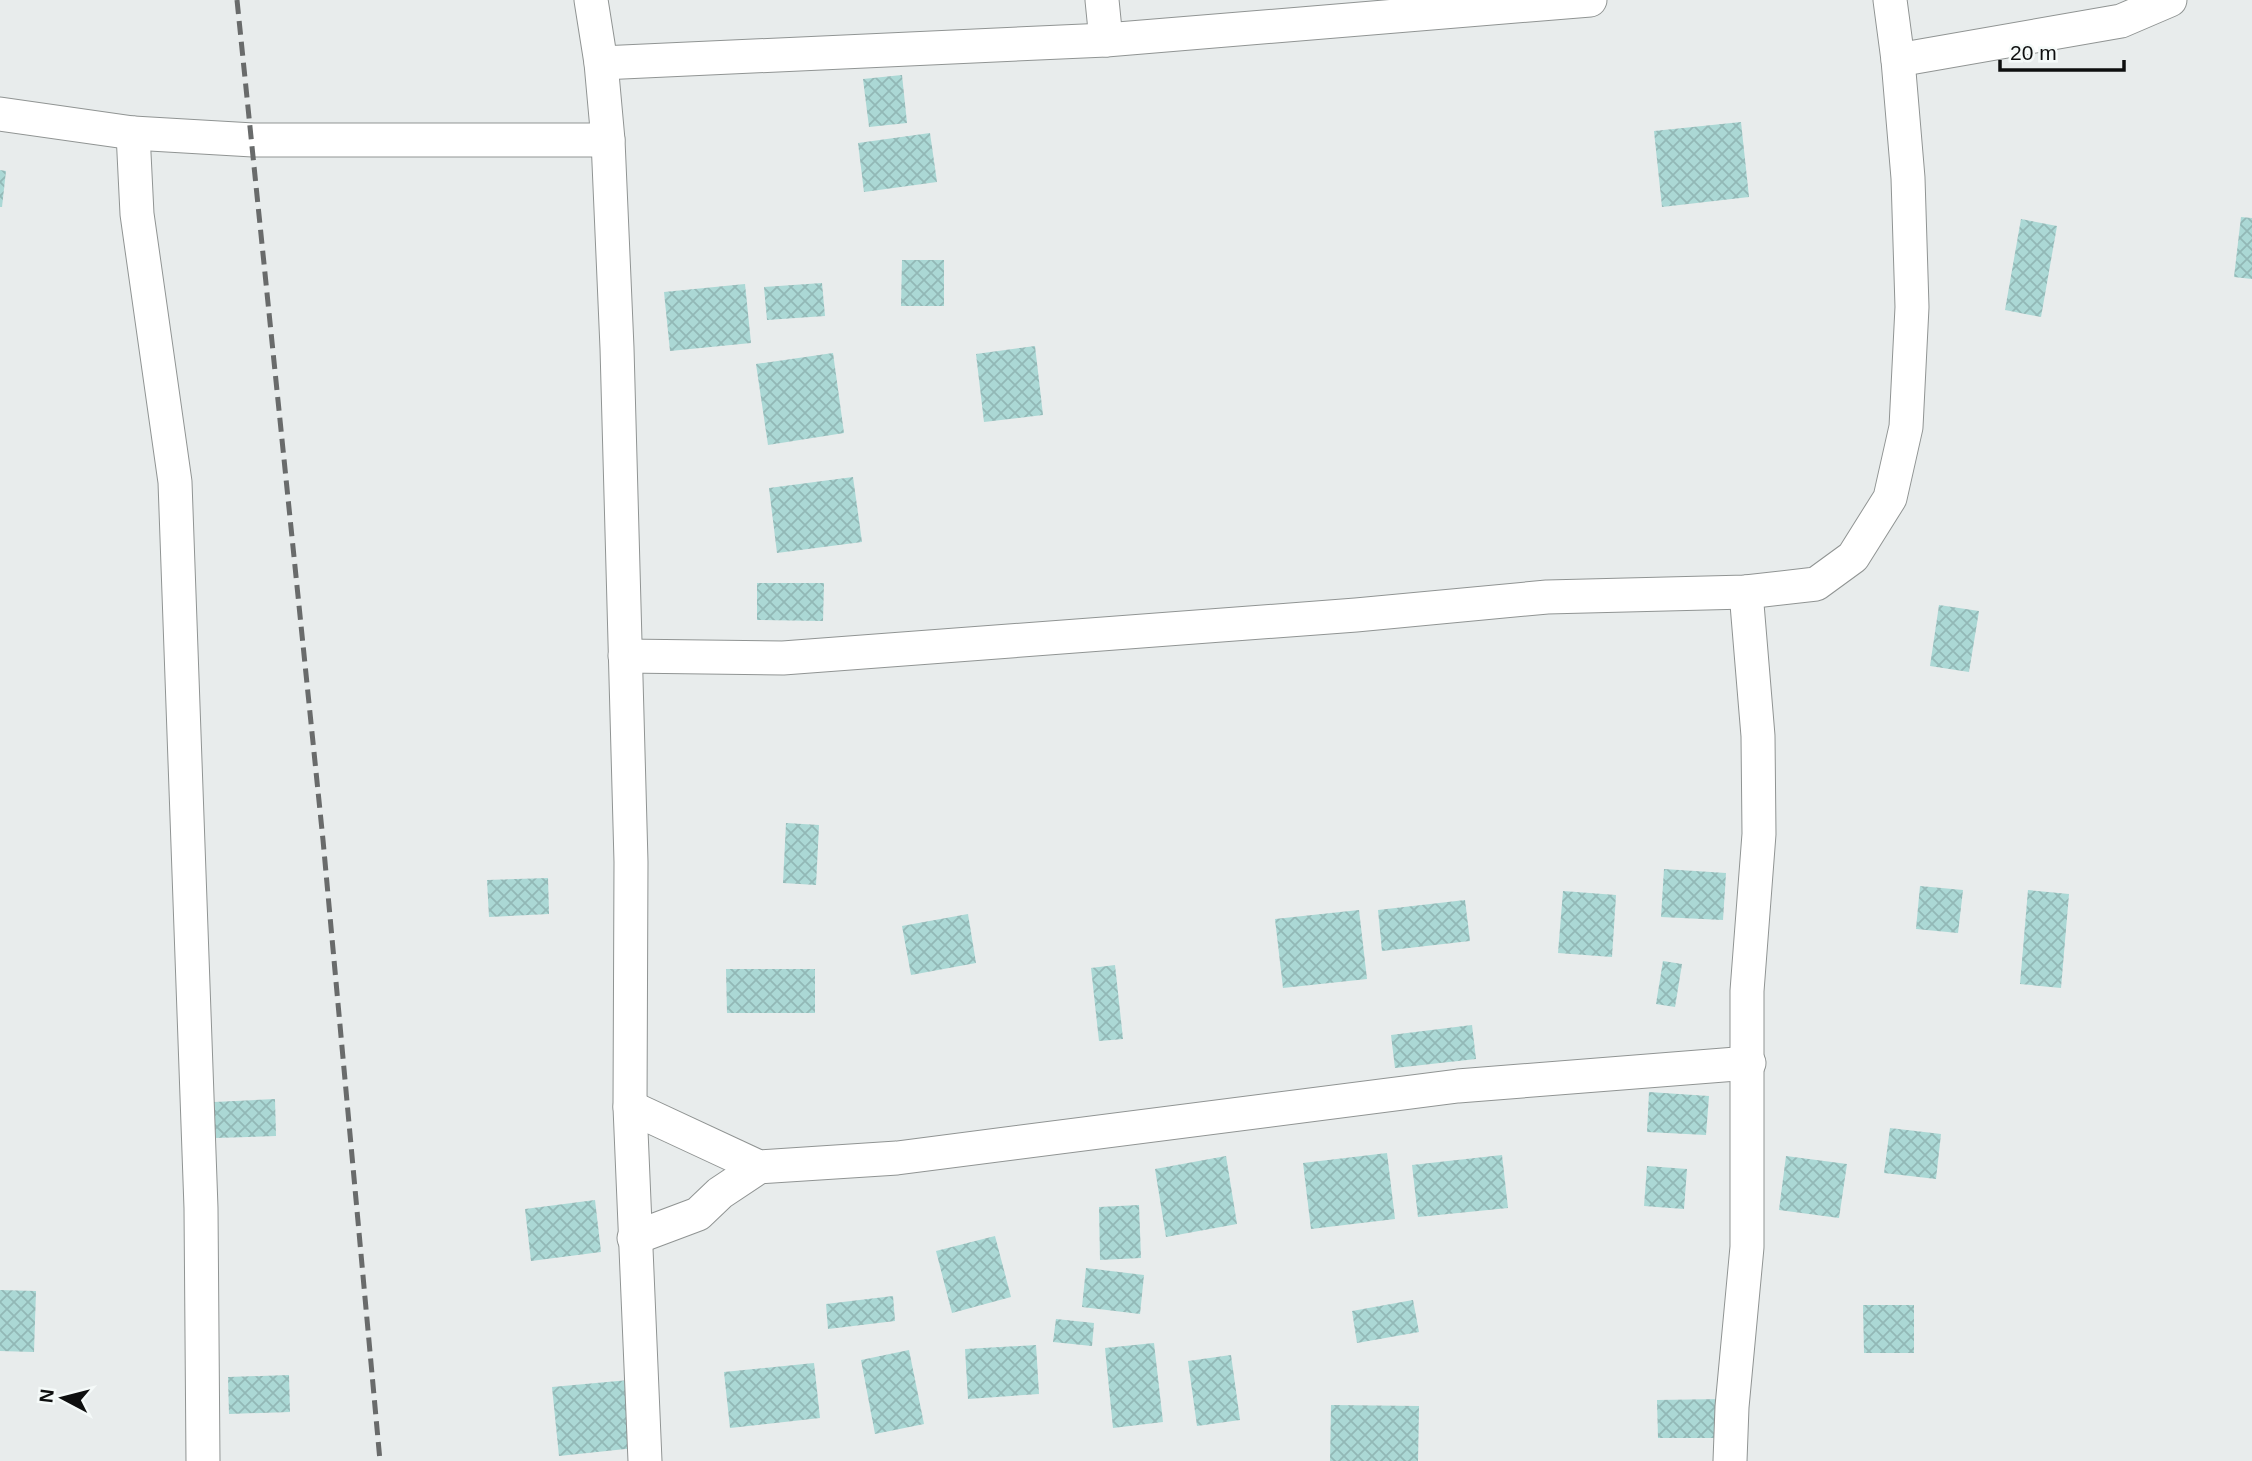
<svg xmlns="http://www.w3.org/2000/svg" width="2252" height="1461" font-family="Arial,sans-serif">
  <style>
    .building { fill: url(#building-cross-hatch) }
    .lines { fill: none; stroke-linecap: round; stroke-linejoin: round }
    .street-casing { stroke: #909493; stroke-width: 35 }
    .street { stroke: #fff; stroke-width: 33 }
    .rail { stroke: #696b6b; stroke-width: 5; stroke-dasharray: 14 7; stroke-linecap: butt }
  </style>
  <defs>
    <pattern id="building-cross-hatch" width="8" height="8" patternUnits="userSpaceOnUse" patternTransform="scale(1.75)"><rect width="8" height="8" fill="#abd8d5"/><path d="M0 0l8 8M0 8l8-8" fill="none" stroke="#92b8b6"/></pattern>
  </defs>
  <rect width="100%" height="100%" fill="#e8ecec"/>
  <g class="building">
    <polygon points="902,75 907,123 869,127 863,79"/>
    <polygon points="1741,122 1749,197 1662,207 1654,131"/>
    <polygon points="930,133 937,182 864,192 858,143"/>
    <polygon points="0,170 6,171 2,207 0,207"/>
    <polygon points="2241,217 2252,218 2252,279 2234,277"/>
    <polygon points="2021,219 2057,226 2041,317 2005,310"/>
    <polygon points="902,260 944,260 944,306 901,306"/>
    <polygon points="822,283 825,316 767,320 764,287"/>
    <polygon points="745,284 751,343 670,351 664,292"/>
    <polygon points="1035,346 1043,415 984,422 976,354"/>
    <polygon points="833,353 844,433 768,445 756,364"/>
    <polygon points="853,477 862,542 777,553 769,488"/>
    <polygon points="757,583 824,583 823,621 757,620"/>
    <polygon points="1939,605 1979,611 1969,672 1930,666"/>
    <polygon points="786,823 819,825 816,885 783,883"/>
    <polygon points="1664,869 1726,873 1723,920 1661,917"/>
    <polygon points="548,878 549,914 489,917 487,880"/>
    <polygon points="1920,886 1963,890 1958,933 1916,929"/>
    <polygon points="2028,890 2069,894 2061,988 2020,984"/>
    <polygon points="1563,891 1616,895 1612,957 1558,953"/>
    <polygon points="1465,900 1470,941 1382,951 1378,910"/>
    <polygon points="1359,910 1367,979 1283,988 1275,919"/>
    <polygon points="968,914 976,963 911,975 902,926"/>
    <polygon points="1663,961 1682,964 1675,1007 1656,1004"/>
    <polygon points="1115,965 1123,1039 1099,1041 1091,968"/>
    <polygon points="726,969 815,969 815,1013 727,1013"/>
    <polygon points="1472,1025 1476,1059 1395,1068 1391,1035"/>
    <polygon points="1649,1092 1709,1096 1706,1135 1647,1132"/>
    <polygon points="275,1099 276,1136 215,1138 214,1102"/>
    <polygon points="1890,1128 1941,1134 1936,1179 1884,1173"/>
    <polygon points="1387,1153 1395,1219 1311,1229 1303,1163"/>
    <polygon points="1502,1155 1508,1208 1418,1217 1412,1165"/>
    <polygon points="1226,1156 1237,1224 1166,1237 1155,1169"/>
    <polygon points="1786,1156 1847,1164 1839,1218 1779,1210"/>
    <polygon points="1647,1166 1687,1169 1684,1209 1644,1206"/>
    <polygon points="595,1200 601,1252 531,1261 525,1209"/>
    <polygon points="1139,1205 1141,1258 1100,1260 1099,1207"/>
    <polygon points="995,1236 1011,1297 952,1313 936,1251"/>
    <polygon points="1086,1268 1144,1275 1140,1314 1082,1307"/>
    <polygon points="0,1290 36,1291 34,1352 0,1351"/>
    <polygon points="893,1296 895,1321 828,1329 826,1304"/>
    <polygon points="1413,1300 1419,1332 1357,1343 1352,1311"/>
    <polygon points="1863,1305 1914,1305 1914,1353 1864,1353"/>
    <polygon points="1056,1319 1094,1323 1092,1346 1053,1342"/>
    <polygon points="1154,1343 1163,1422 1113,1428 1105,1348"/>
    <polygon points="1036,1345 1039,1394 968,1399 965,1349"/>
    <polygon points="909,1350 924,1424 875,1434 861,1360"/>
    <polygon points="1231,1355 1240,1420 1197,1426 1188,1361"/>
    <polygon points="814,1363 820,1418 730,1428 724,1372"/>
    <polygon points="289,1375 290,1412 229,1414 228,1377"/>
    <polygon points="629,1380 635,1448 559,1456 552,1387"/>
    <polygon points="1723,1399 1723,1438 1658,1438 1657,1400"/>
    <polygon points="1331,1405 1419,1406 1418,1461 1330,1461"/>
  </g>
  <g class="lines">
    <g class="street-casing">
      <g id="street">
        <polyline points="591,0 601,63 608,140 617,348 631,862 630,1107 645,1461"/>
        <polyline points="1102,0 1106,40"/>
        <polyline points="1898,60 2121,21 2170,0"/>
        <polyline points="601,63 1106,40 1590,0"/>
        <polyline points="0,114 133,133 253,140 608,140"/>
        <polyline points="133,133 137,214 175,482 201,1208 203,1461"/>
        <polyline points="625,656 783,658 1356,615 1547,597 1746,592 1816,584 1853,557 1890,498 1906,427 1912,307 1908,178 1898,60 1890,0"/>
        <polyline points="630,1107 759,1167 897,1158 1458,1086 1749,1063"/>
        <polyline points="634,1238 698,1214 720,1193 759,1167"/>
        <polyline points="1730,1461 1732,1407 1747,1247 1747,991 1759,834 1758,736 1746,592"/>
      </g>
    </g>
    <use href="#street" class="street"/>
    <polyline class="rail" points="237,0 323,840 380,1461"/>
  </g>
  <g transform="translate(63 1398) rotate(277)" stroke="#f5faf9" stroke-width="5" paint-order="stroke">
  <path d="M0-5L12 26L0 18L-12 26Z" fill="#0e0f0f"/>
  <text y="-10" font-size="19" font-weight="bold" text-anchor="middle" fill="#0e0f0f">N</text>
  </g>
  <path d="M2000 60v10h124v-10" fill="none" stroke="#0e0f0f" stroke-width="3.5"/>
  <text x="2010" y="60" font-size="21" fill="#0e0f0f" stroke="#f5faf9" stroke-width="5" paint-order="stroke">20 m</text>
</svg>
